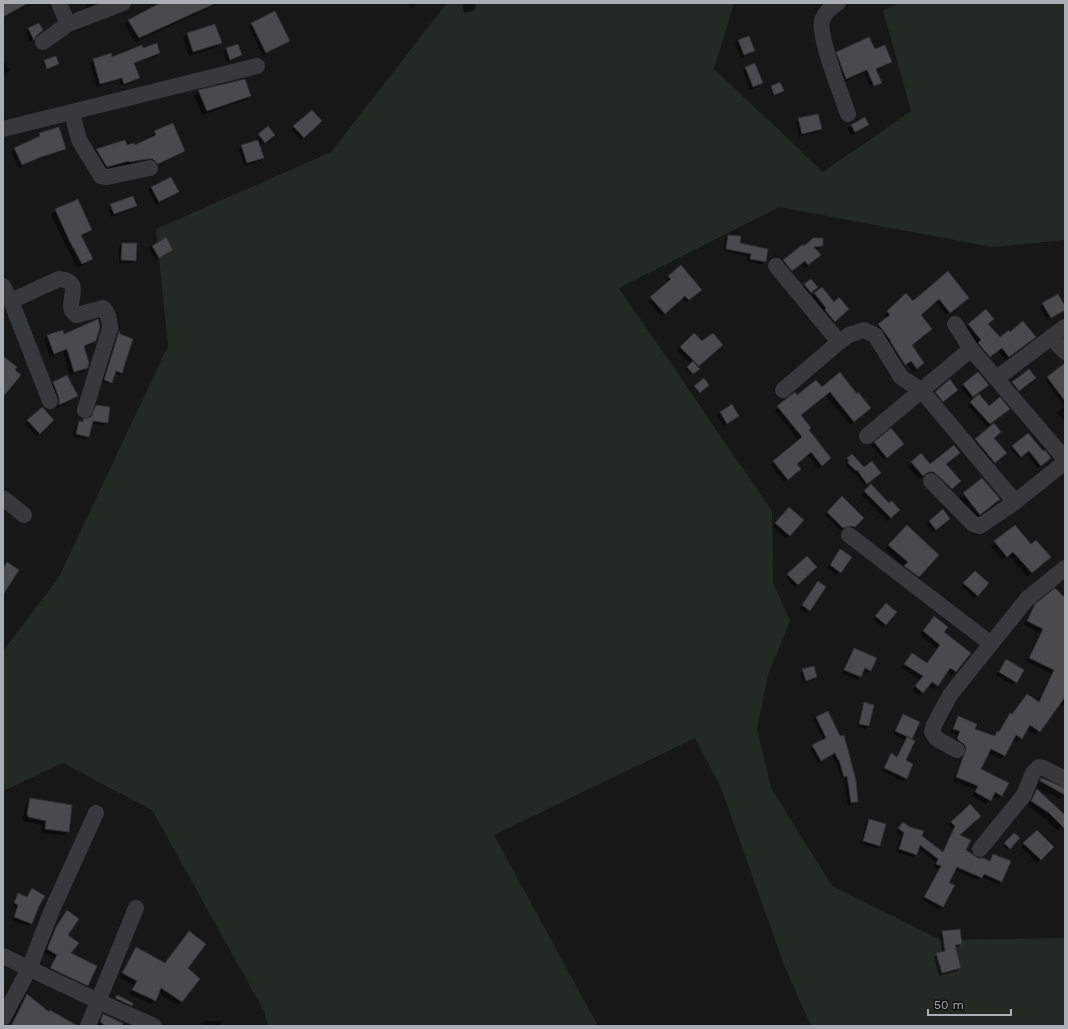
<svg xmlns="http://www.w3.org/2000/svg" width="1068" height="1029" font-family="'Work Sans',sans-serif">
  <style>
    .green { fill: #232a24 }
    .shadow { fill: #0007 }
    .building { fill: #494a4d; stroke: #313134 }
    .lines { fill: none; stroke-linecap: round; stroke-linejoin: round }
    .minor { stroke: #38393d; stroke-width: 16 }
  </style>
  <rect width="100%" height="100%" fill="#171718"/>
  <polygon class="green" points="447,3 734,3 714,69 823,172 911,111 883,10 899,3 1065,3 1065,240 992,247 779,207 619,288 772,511 773,583 790,621 768,675 757,729 771,788 832,886 941,940 1065,938 1065,1026 811,1026 784,965 721,788 695,738 494,835 598,1026 268,1026 264,1011 152,810 63,763 3,791 3,651 59,577 168,346 156,229 331,152"/>
  <g class="shadow">
    <polygon points="3,3 25,3 17,10 3,18"/>
    <polygon points="86,3 102,3 88,8"/>
    <polygon points="162,3 208,3 209,6 204,10 135,42 125,25 129,21"/>
    <polygon points="407,3 416,3 413,7"/>
    <polygon points="462,3 475,3 476,8 473,11 464,13"/>
    <polygon points="252,24 289,41 285,44 263,56 249,27"/>
    <polygon points="29,29 35,36 30,42 26,32"/>
    <polygon points="188,34 221,42 216,47 189,56 183,39"/>
    <polygon points="738,41 754,50 751,53 741,58 735,44"/>
    <polygon points="142,49 159,53 156,56 133,64 139,77 136,81 121,86 119,80 97,87 90,63 93,60 110,55 112,59"/>
    <polygon points="226,49 241,55 238,58 227,62 223,52"/>
    <polygon points="875,51 891,62 888,65 876,70 881,83 878,85 871,88 864,73 843,82 834,55 837,52"/>
    <polygon points="3,60 10,70 3,75"/>
    <polygon points="45,61 57,65 46,69 43,63"/>
    <polygon points="746,68 762,83 759,86 750,90 743,71"/>
    <polygon points="244,80 250,96 245,100 202,115 194,96 198,91"/>
    <polygon points="780,83 781,92 773,95 770,88"/>
    <polygon points="311,111 321,121 301,140 291,130"/>
    <polygon points="865,118 868,125 865,128 851,135 848,129 851,126"/>
    <polygon points="799,119 821,129 818,132 799,136 796,122"/>
    <polygon points="155,132 183,150 179,154 154,167 126,166 125,164 103,171 92,154 96,150 125,141 127,147 135,147 152,138 151,136"/>
    <polygon points="40,134 65,148 62,151 37,159 19,168 11,152 14,149 37,138"/>
    <polygon points="259,135 271,138 261,145 256,138"/>
    <polygon points="242,146 263,158 260,161 244,166 239,149"/>
    <polygon points="151,187 177,192 174,195 156,205 148,190"/>
    <polygon points="111,205 136,206 133,209 111,217 108,208"/>
    <polygon points="56,210 90,230 86,234 81,236 91,259 87,263 77,268 51,215"/>
    <polygon points="728,236 739,244 765,262 762,264 747,261 748,256 724,251 725,238"/>
    <polygon points="123,244 135,260 132,263 119,263 119,247"/>
    <polygon points="152,246 172,250 156,260 149,249"/>
    <polygon points="822,246 819,249 815,249 817,258 805,268 801,263 789,273 781,264 803,247"/>
    <polygon points="948,273 965,301 946,315 935,301 920,315 911,346 920,367 913,372 907,363 901,368 875,328 887,318 884,315 906,295 913,303"/>
    <polygon points="669,277 697,293 686,303 682,298 661,316 648,301 668,283 666,280"/>
    <polygon points="811,280 814,290 807,295 801,288"/>
    <polygon points="815,294 834,303 848,309 832,324 823,313 824,311 812,296"/>
    <polygon points="1043,304 1065,308 1065,310 1047,320 1040,307"/>
    <polygon points="985,310 987,325 1000,338 1031,340 1005,360 998,351 986,360 975,347 978,344 965,328"/>
    <polygon points="119,333 121,373 119,375 114,373 111,382 108,384 102,382 117,335"/>
    <polygon points="694,334 702,342 718,348 696,367 698,369 691,375 686,369 691,364 677,351"/>
    <polygon points="64,335 95,340 91,345 84,348 87,367 83,372 70,375 63,352 50,357 44,340 48,336"/>
    <polygon points="1065,368 1065,419 1063,420 1057,413 1064,406 1063,404 1045,380"/>
    <polygon points="1029,370 1032,381 1016,393 1009,386"/>
    <polygon points="978,373 985,388 970,399 960,388"/>
    <polygon points="840,374 866,411 850,425 826,395 800,416 827,461 818,469 807,455 796,464 797,473 784,482 770,465 799,441 775,411 778,407 797,397 822,388"/>
    <polygon points="704,380 708,385 698,393 694,388"/>
    <polygon points="53,383 77,396 74,399 57,408 56,401 50,386"/>
    <polygon points="936,392 954,393 940,404 933,395"/>
    <polygon points="978,396 989,407 1005,412 987,427 968,406"/>
    <polygon points="97,406 107,422 103,425 91,424 88,436 85,439 73,437 76,425 79,422 82,422 84,420 90,419 94,409"/>
    <polygon points="731,406 735,419 724,426 717,416"/>
    <polygon points="42,408 53,420 36,436 25,424"/>
    <polygon points="994,425 993,438 1000,458 989,467 971,445"/>
    <polygon points="875,443 900,447 884,460 872,446"/>
    <polygon points="1013,446 1043,452 1048,460 1038,468 1026,453 1019,459 1011,449"/>
    <polygon points="852,455 864,468 878,475 864,485 854,472 853,473 846,466 848,464 845,461"/>
    <polygon points="912,462 930,465 945,464 956,485 947,492 929,476 923,476 919,479 907,466"/>
    <polygon points="982,479 994,503 975,519 959,499"/>
    <polygon points="871,485 889,505 899,510 887,521 861,495"/>
    <polygon points="842,498 863,518 851,530 846,528 840,530 825,515"/>
    <polygon points="789,508 803,520 786,539 773,526"/>
    <polygon points="929,521 946,522 933,532 926,524"/>
    <polygon points="907,526 938,555 914,580 901,570 904,567 885,549"/>
    <polygon points="1015,526 1045,561 1027,577 1009,555 1002,560 991,546"/>
    <polygon points="837,554 850,558 837,575 827,568"/>
    <polygon points="807,557 815,567 795,587 786,578"/>
    <polygon points="975,573 977,595 974,598 961,586"/>
    <polygon points="816,586 809,610 806,613 800,609"/>
    <polygon points="1065,598 1065,704 1062,706 1059,704 1035,735 1027,729 1017,742 1013,739 1004,756 1000,759 988,753 980,769 991,789 990,791 1001,796 998,799 992,796 986,804 972,796 976,790 953,781 963,755 954,743 957,735 950,732 955,721 958,717 974,729 993,736 998,733 1007,718 1010,715 1011,715 1027,695 1037,702 1052,674 1026,661 1040,633 1024,625 1032,609 1036,605"/>
    <polygon points="883,607 885,624 882,627 873,619"/>
    <polygon points="930,621 942,633 970,654 952,675 947,672 934,689 928,685 919,696 912,691 920,680 902,668 912,654 926,663 937,649 920,635"/>
    <polygon points="854,649 870,670 867,673 863,671 857,680 842,673 851,652"/>
    <polygon points="1006,660 1016,682 1013,685 996,675"/>
    <polygon points="803,670 816,677 813,680 803,683 800,673"/>
    <polygon points="865,704 868,726 865,729 857,727 862,707"/>
    <polygon points="828,712 857,802 854,805 848,805 844,778 841,779 836,762 835,763 832,755 818,763 810,749 823,740 814,720 816,717"/>
    <polygon points="903,715 911,738 904,761 906,778 903,781 882,771 888,757 891,755 897,757 905,740 893,734 900,718"/>
    <polygon points="1042,779 1065,789 1064,794 1059,799 1036,786"/>
    <polygon points="1037,790 1065,817 1065,824 1058,831 1044,818 1028,806 1033,794"/>
    <polygon points="30,799 68,831 64,835 41,833 42,825 23,821 23,818 26,804"/>
    <polygon points="970,805 959,835 965,850 978,859 989,862 993,855 1001,881 998,884 981,877 978,880 955,870 948,883 943,907 940,910 922,900 938,869 934,867 936,863 918,848 916,854 913,857 896,852 901,836 896,832 901,826 921,837 942,853 953,830 948,825"/>
    <polygon points="869,820 879,845 876,848 861,844 866,823"/>
    <polygon points="1037,831 1053,847 1037,863 1021,847"/>
    <polygon points="1014,834 1019,839 1008,850 1004,845"/>
    <polygon points="32,889 38,905 31,924 28,926 12,920 16,908 12,906 16,897 18,895 26,898"/>
    <polygon points="64,915 69,953 87,985 83,989 47,972 54,959 44,953 52,932"/>
    <polygon points="943,932 961,944 958,947 954,947 960,968 957,971 939,976 934,957 937,954 942,953 940,935"/>
    <polygon points="136,949 165,963 186,968 182,1001 178,1005 158,993 155,1000 151,1004 129,994 134,985 119,977 132,953"/>
    <polygon points="27,995 66,1026 10,1026 14,1019 13,1018 23,999"/>
    <polygon points="117,996 131,1005 128,1008 113,1001"/>
    <polygon points="104,1015 128,1026 97,1026 100,1019"/>
    <polygon points="205,1021 221,1021 220,1026 202,1026 202,1024"/>
  </g>
  <g class="building">
    <polygon points="3,3 28,3 3,17"/>
    <polygon points="160,3 216,3 139,38 128,20"/>
    <polygon points="275,11 290,41 266,53 251,23"/>
    <polygon points="39,23 43,30 37,35 34,40 28,28"/>
    <polygon points="215,24 222,43 193,52 187,33"/>
    <polygon points="749,36 755,51 744,55 738,40"/>
    <polygon points="869,37 875,49 885,45 892,62 876,69 882,83 874,86 867,70 846,79 836,52"/>
    <polygon points="157,43 160,53 134,63 140,78 124,84 122,78 100,84 93,59 111,53 112,57 142,45 143,48"/>
    <polygon points="238,44 242,55 230,60 226,48"/>
    <polygon points="56,56 59,64 47,69 44,60"/>
    <polygon points="755,63 763,83 753,87 745,67"/>
    <polygon points="245,79 251,96 207,111 198,90"/>
    <polygon points="780,82 784,91 774,95 771,86"/>
    <polygon points="312,110 322,121 304,138 293,126"/>
    <polygon points="818,114 822,129 802,134 798,118"/>
    <polygon points="865,117 869,125 855,132 851,125"/>
    <polygon points="173,123 185,151 158,164 153,159 148,159 130,162 129,161 107,167 96,149 125,140 127,145 134,143 135,145 156,135 154,131"/>
    <polygon points="268,126 275,135 265,143 258,134"/>
    <polygon points="59,127 66,149 41,157 22,165 14,148 40,136 39,133"/>
    <polygon points="258,140 264,158 247,163 241,145"/>
    <polygon points="171,177 179,192 159,202 151,187"/>
    <polygon points="133,196 137,206 114,214 110,204"/>
    <polygon points="78,199 92,230 81,235 93,259 82,264 69,240 55,209"/>
    <polygon points="728,235 741,236 740,243 768,249 766,262 750,259 751,254 726,249"/>
    <polygon points="166,237 173,250 159,258 152,246"/>
    <polygon points="813,238 823,238 823,246 814,247 821,255 808,265 805,261 792,271 783,260 803,244 804,246"/>
    <polygon points="122,243 137,243 136,261 121,260"/>
    <polygon points="681,265 702,290 689,300 685,296 665,314 650,297 671,279 668,276"/>
    <polygon points="948,271 969,298 950,313 939,299 921,315 932,329 912,345 924,363 917,369 911,361 905,365 890,341 891,341 878,324 890,315 887,311 906,293 913,301"/>
    <polygon points="811,279 818,287 811,293 804,284"/>
    <polygon points="822,287 834,302 839,297 849,309 835,322 825,310 826,308 814,293"/>
    <polygon points="1058,294 1065,306 1065,310 1051,318 1042,303"/>
    <polygon points="986,309 994,319 988,324 1000,337 1009,330 1010,332 1023,321 1036,337 1009,357 1002,348 990,357 978,343 981,340 968,324"/>
    <polygon points="98,319 100,327 96,341 84,346 89,363 88,368 74,372 67,349 54,354 47,335 63,330 64,334"/>
    <polygon points="119,331 120,334 133,339 122,373 116,371 112,383 104,380"/>
    <polygon points="694,333 702,341 713,333 723,345 699,366 680,347"/>
    <polygon points="3,356 17,367 15,370 21,375 3,397"/>
    <polygon points="693,361 700,369 693,374 687,367"/>
    <polygon points="1065,363 1065,401 1047,377"/>
    <polygon points="1029,369 1036,378 1019,391 1012,382"/>
    <polygon points="840,372 857,394 858,392 871,408 854,422 830,392 801,415 811,428 809,430 831,458 822,466 811,452 797,464 801,469 788,480 773,461 802,437 777,406 795,392 797,395 816,380 822,387"/>
    <polygon points="978,372 989,385 973,397 963,384"/>
    <polygon points="67,375 78,396 59,405 59,398 53,382"/>
    <polygon points="704,378 709,385 700,393 694,386"/>
    <polygon points="950,379 958,390 943,402 935,392"/>
    <polygon points="979,394 989,406 1000,397 1010,409 990,424 970,402"/>
    <polygon points="732,404 739,416 727,424 720,412"/>
    <polygon points="96,405 110,407 108,423 93,421 89,437 76,434 79,421 83,422 83,419 91,417"/>
    <polygon points="42,407 54,420 40,434 27,420"/>
    <polygon points="994,423 1001,432 994,438 1007,453 995,463 975,439"/>
    <polygon points="891,428 904,444 887,458 874,442"/>
    <polygon points="1028,433 1043,451 1045,450 1051,458 1041,466 1029,451 1021,457 1012,446"/>
    <polygon points="954,445 960,453 946,464 961,481 952,489 934,472 928,472 923,476 911,462 921,453 930,464"/>
    <polygon points="852,454 864,467 872,461 881,473 867,484 857,470 856,471 847,462 849,461 847,458"/>
    <polygon points="982,478 1000,499 980,515 963,493"/>
    <polygon points="871,484 889,503 892,501 900,510 891,518 864,491"/>
    <polygon points="842,496 864,518 855,527 850,526 843,528 827,512"/>
    <polygon points="789,507 804,520 790,536 775,523"/>
    <polygon points="943,509 950,519 936,530 929,521"/>
    <polygon points="907,525 939,555 919,577 904,566 908,562 888,545"/>
    <polygon points="1015,525 1031,544 1036,540 1051,557 1032,573 1013,552 1007,557 994,541"/>
    <polygon points="840,549 852,557 841,573 830,565"/>
    <polygon points="807,556 817,567 798,585 787,574"/>
    <polygon points="7,562 19,570 3,595 3,569"/>
    <polygon points="975,571 989,583 978,596 963,583"/>
    <polygon points="818,581 826,587 810,611 802,605"/>
    <polygon points="1055,588 1065,598 1065,697 1040,732 1030,725 1022,739 1016,735 1005,756 991,749 981,769 1009,783 1002,796 995,792 991,801 975,792 978,786 956,777 966,749 965,745 957,739 960,731 953,729 958,716 977,724 975,729 995,736 997,731 999,732 1010,713 1012,714 1027,694 1039,702 1054,670 1029,658 1043,629 1027,621 1035,604"/>
    <polygon points="886,603 897,612 886,625 875,616"/>
    <polygon points="934,616 948,627 944,632 971,653 956,672 950,668 938,686 932,682 923,693 915,686 923,676 904,664 912,653 927,663 940,645 923,631"/>
    <polygon points="854,648 877,658 871,671 865,668 861,677 844,670"/>
    <polygon points="1006,659 1024,670 1017,683 999,672"/>
    <polygon points="814,666 817,677 806,681 802,669"/>
    <polygon points="864,702 874,705 869,726 859,724"/>
    <polygon points="828,711 840,736 844,735 856,780 858,802 851,803 847,776 844,777 839,760 838,760 835,753 821,761 812,745 826,738 816,717"/>
    <polygon points="903,714 920,722 912,739 895,731"/>
    <polygon points="907,737 915,741 906,760 913,764 907,779 884,768 891,753 897,757"/>
    <polygon points="1041,778 1042,778 1065,788 1065,795 1040,781"/>
    <polygon points="1037,789 1065,815 1065,829 1049,813 1031,801"/>
    <polygon points="30,798 72,805 69,832 45,829 46,821 28,817 27,813"/>
    <polygon points="970,804 981,816 960,835 971,840 966,850 978,858 983,858 990,861 993,854 1011,861 1002,882 984,874 982,878 957,867 949,883 955,885 943,907 924,897 941,866 936,864 938,859 920,845 917,855 899,849 904,833 898,828 903,822 910,827 924,831 922,836 943,852 955,826 951,822"/>
    <polygon points="869,819 886,824 880,846 863,841"/>
    <polygon points="1037,830 1054,847 1041,860 1023,843"/>
    <polygon points="1014,833 1020,838 1010,849 1004,843"/>
    <polygon points="32,888 45,896 39,906 32,924 14,917 18,905 14,903 18,893 27,897"/>
    <polygon points="67,910 79,919 68,935 79,943 71,953 97,966 88,986 50,968 57,955 47,949 56,927"/>
    <polygon points="960,929 962,944 955,945 961,968 942,973 936,953 945,951 942,931"/>
    <polygon points="189,931 206,944 188,968 200,979 182,1002 161,988 156,1001 132,990 137,981 122,973 136,947 165,963"/>
    <polygon points="27,994 49,1012 50,1010 78,1026 11,1026"/>
    <polygon points="117,995 133,1003 132,1006 115,998"/>
    <polygon points="103,1014 123,1023 122,1026 106,1026 100,1022"/>
  </g>
  <g class="lines">
    <g class="minor">
      <polyline points="59,3 68,24"/>
      <path d="M838,3C830,8 825,12 822,21C818,37 842,96 848,114"/>
      <polyline points="43,42 68,24 123,3"/>
      <polyline points="72,113 79,140 101,176 107,177 150,168"/>
      <polyline points="3,129 257,66"/>
      <polyline points="776,266 839,342"/>
      <polyline points="3,286 11,301 50,401"/>
      <path d="M11,301L59,279C88,281 60,308 77,315L103,308C108,312 110,322 110,328L85,410"/>
      <polyline points="955,324 971,349 1065,459"/>
      <polyline points="1051,337 1065,352"/>
      <polyline points="997,378 1065,327"/>
      <polyline points="783,390 839,342 849,335 864,330 875,335 901,377 922,391 1015,502"/>
      <polyline points="867,436 971,349"/>
      <polyline points="931,481 973,524 980,526 1015,502 1065,462"/>
      <polyline points="3,498 24,515"/>
      <polyline points="849,535 991,644"/>
      <polyline points="957,750 937,739 932,732 934,725 950,695 1027,599 1065,568"/>
      <polyline points="980,849 1024,795 1033,773 1039,767 1044,768 1065,779"/>
      <polyline points="3,956 98,1001 154,1026"/>
      <polyline points="3,1018 29,969 52,910 96,813"/>
      <polyline points="88,1026 136,908"/>
    </g>
  </g>
  <rect width="1068" height="1029" fill="none" stroke="#aaafb6" stroke-width="8"/>
  <path d="M928 1009v6h83v-6" fill="none" stroke="#aaafb6" stroke-width="2"/>
  <text x="934" y="1009" font-size="12" fill="#aaafb6" stroke="#121213" stroke-width="3" paint-order="stroke">50 m</text>
</svg>
